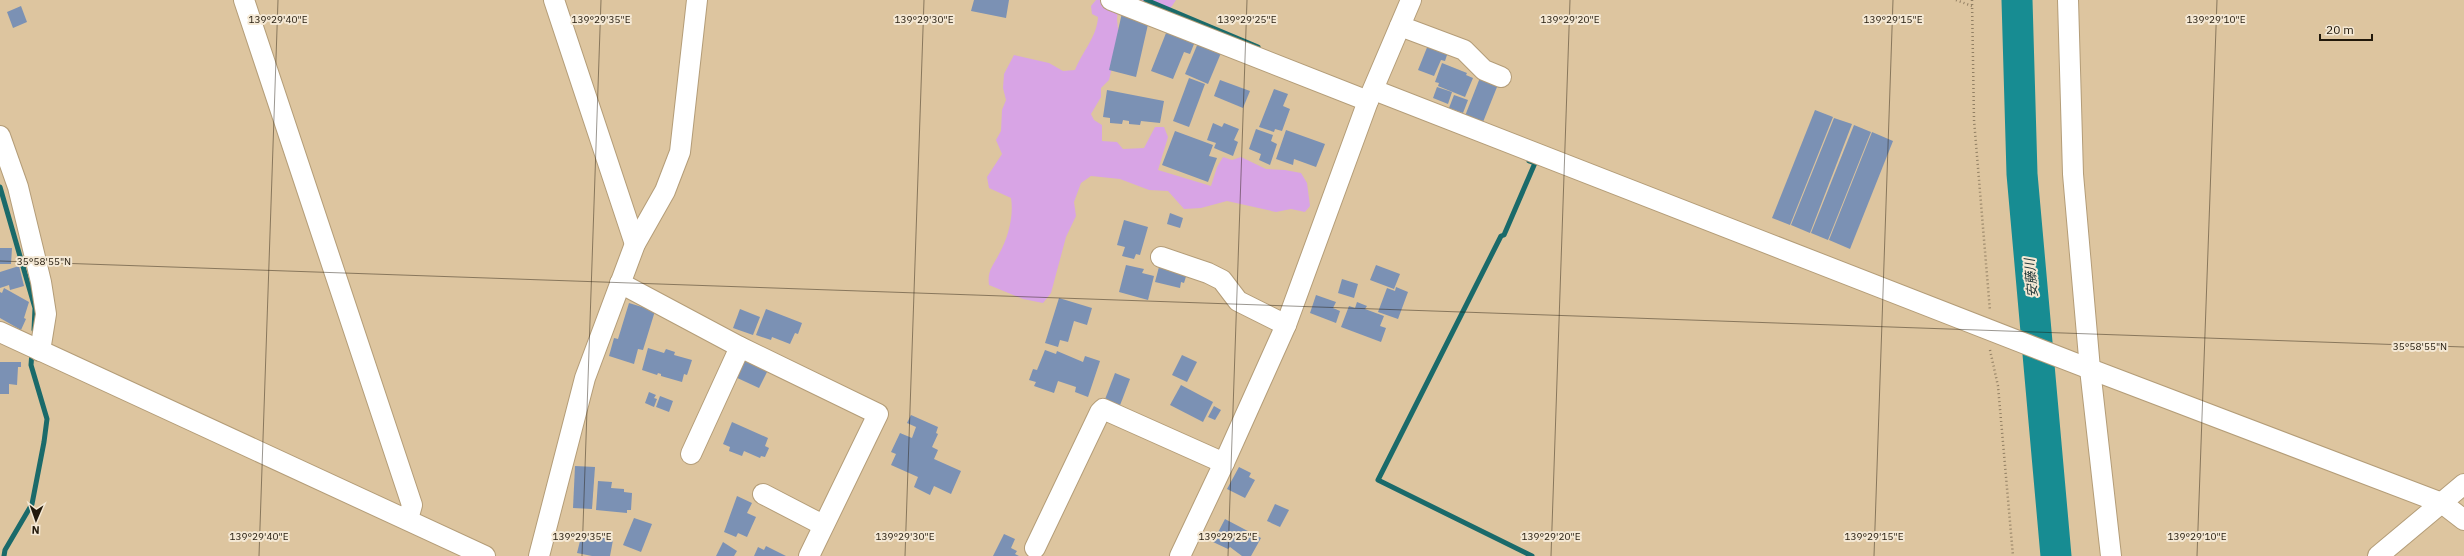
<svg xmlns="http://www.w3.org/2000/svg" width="2464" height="556" font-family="'IBM Plex Sans','Noto Sans JP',sans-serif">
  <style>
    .green { fill: #d8a4e5 }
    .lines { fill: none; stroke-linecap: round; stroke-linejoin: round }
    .stream { stroke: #1a6a6a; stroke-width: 5 }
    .river { stroke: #178c92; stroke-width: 31 }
    .building { fill: #7b91b4 }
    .minor-casing { stroke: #b49d78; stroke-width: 22 }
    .path { stroke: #917f63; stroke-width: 2.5; stroke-dasharray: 1 3; stroke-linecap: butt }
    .minor { stroke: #fff; stroke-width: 20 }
    .ticks { fill: none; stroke: #22190b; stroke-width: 1; stroke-opacity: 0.45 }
    .labels { text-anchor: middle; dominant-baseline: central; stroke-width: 4; stroke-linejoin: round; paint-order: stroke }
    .water-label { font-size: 13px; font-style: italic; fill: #203738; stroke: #f4e8d4 }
    .ticks-label { font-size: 10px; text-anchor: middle; fill: #22190b; stroke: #f4e8d4; stroke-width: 4; stroke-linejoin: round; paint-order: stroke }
  </style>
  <rect width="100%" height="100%" fill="#ddc59f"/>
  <g class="green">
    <path d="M1096,0H1119L1117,19L1119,39L1109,80L1101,88V97L1091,114L1094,120L1102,125V141L1117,142L1123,149L1144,148L1155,127H1164L1168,137L1158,170L1211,186L1217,167L1223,157L1232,160L1241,157L1266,169L1285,170L1301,173L1307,183L1310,206L1305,212L1291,209L1276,212L1227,201L1201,208L1184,209L1168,191L1149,190L1120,179L1091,176L1081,183L1074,202L1076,216L1066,237L1051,293L1043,303L1023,299L989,285C987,271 993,266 999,254C1008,238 1014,216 1011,198L989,188L987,177L1002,154L996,140L1001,131L1002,110L1006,100L1003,88L1004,74L1014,55L1049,63L1063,71L1075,70C1082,52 1097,37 1098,17L1092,14L1091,6Z"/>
    <polygon points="1131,0 1176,0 1166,15"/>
  </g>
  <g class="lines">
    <g class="stream">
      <polyline points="1146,0 1258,47"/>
      <polyline points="1529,161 1535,163 1504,235 1501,236 1378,480 1532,556"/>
      <polyline points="0,187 35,308 34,330"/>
      <polyline points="4,556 5,550 32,504 44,442 47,419 31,365 32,352"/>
    </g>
    <polyline class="river" points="2017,0 2022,174 2056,556"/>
  </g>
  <g class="building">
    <polygon points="974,0 1009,0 1006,18 971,11"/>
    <polygon points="21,6 27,22 13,28 7,12"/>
    <polygon points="1122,13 1149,20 1136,77 1109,70"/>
    <polygon points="1168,28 1196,39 1190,54 1184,52 1173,79 1151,71"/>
    <polygon points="1198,43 1221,53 1208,84 1185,74"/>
    <polygon points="1428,45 1449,49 1445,61 1441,60 1434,76 1418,70"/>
    <polygon points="1442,63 1467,73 1466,75 1473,78 1465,97 1438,86 1439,83 1435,82"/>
    <polygon points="1481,75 1499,82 1483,122 1465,116"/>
    <polygon points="1189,78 1205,84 1189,127 1173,121"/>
    <polygon points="1220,80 1250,91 1243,108 1214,96"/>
    <polygon points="1437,87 1452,92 1448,104 1433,98"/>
    <polygon points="1274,89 1288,94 1283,106 1290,109 1282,131 1275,129 1274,132 1259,127"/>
    <polygon points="1107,90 1164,101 1160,123 1141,121 1140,125 1129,124 1129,121 1123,120 1122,124 1110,123 1110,118 1103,117"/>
    <polygon points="1454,95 1468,100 1463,113 1449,108"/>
    <polygon points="1815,110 1833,117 1790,225 1772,218"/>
    <polygon points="1834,118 1852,124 1810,233 1791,225"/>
    <polygon points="1213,123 1222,127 1224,123 1239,129 1234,140 1238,142 1233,156 1214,148 1216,143 1207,140"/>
    <polygon points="1854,125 1871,132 1828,240 1811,233"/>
    <polygon points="1256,129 1273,135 1271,141 1277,144 1270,165 1259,160 1261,154 1249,149"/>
    <polygon points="1286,130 1325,144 1316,167 1294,159 1293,165 1276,159"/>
    <polygon points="1175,131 1213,145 1209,156 1217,158 1208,182 1162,165"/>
    <polygon points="1872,132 1893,141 1850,249 1829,240"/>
    <polygon points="1170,213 1183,218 1180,228 1167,224"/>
    <polygon points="1124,220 1148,227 1140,255 1136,254 1134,259 1122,256 1125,247 1117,245"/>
    <polygon points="0,248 12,248 11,264 0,264"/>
    <polygon points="1160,263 1188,270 1184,283 1181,282 1180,288 1155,282"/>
    <polygon points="1126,265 1144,269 1142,273 1154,276 1148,300 1119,292"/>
    <polygon points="1376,265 1400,274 1394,289 1370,280"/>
    <polygon points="19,266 24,286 10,290 9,285 0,288 0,272"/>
    <polygon points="1342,279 1358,284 1354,298 1338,293"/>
    <polygon points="1396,287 1408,292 1398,319 1378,312 1387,288 1395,291"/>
    <polygon points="4,288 29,302 24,318 26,319 21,330 0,318 0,292 2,293"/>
    <polygon points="1316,295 1336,302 1333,308 1340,311 1336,323 1310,313"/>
    <polygon points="1059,298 1092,308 1087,325 1074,321 1068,342 1060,340 1058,347 1045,343"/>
    <polygon points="1357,302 1367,306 1365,309 1384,316 1380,326 1386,328 1381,342 1341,327 1349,306 1355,308"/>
    <polygon points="629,303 655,311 643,350 638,349 634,364 609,356 614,338 618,339"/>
    <polygon points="740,309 760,317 753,335 733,328"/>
    <polygon points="766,309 802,323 798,334 795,333 790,344 772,337 771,340 756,335"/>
    <polygon points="648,348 664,353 666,349 675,352 674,355 692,360 687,375 684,374 682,382 661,376 661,374 658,373 657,375 642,370"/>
    <polygon points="1045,350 1056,354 1057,351 1083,362 1085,356 1100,361 1088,397 1075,392 1076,387 1058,381 1054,393 1034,386 1036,382 1029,380 1033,369 1037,370"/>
    <polygon points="1182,355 1197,362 1187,382 1172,375"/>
    <polygon points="742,358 768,370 759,388 733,376"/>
    <polygon points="0,362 21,362 21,367 18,367 17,385 9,384 9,394 0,394"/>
    <polygon points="1115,373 1130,379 1119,408 1104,402"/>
    <polygon points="1181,385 1213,402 1203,422 1170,405"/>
    <polygon points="649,392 656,395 654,398 657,399 654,407 645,403"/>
    <polygon points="660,396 673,401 669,412 656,407"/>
    <polygon points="1214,406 1221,410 1215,420 1208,417"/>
    <polygon points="911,415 938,427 936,433 938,434 932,447 938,450 934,459 961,471 951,494 934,486 930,495 914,487 918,477 891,465 896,454 891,452 900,433 912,438 916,427 907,423"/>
    <polygon points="732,422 768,438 765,446 769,448 765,457 761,456 760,458 744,451 742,456 729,451 730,447 723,444"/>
    <polygon points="575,466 595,467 592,509 573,508"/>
    <polygon points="1239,467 1251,473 1249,477 1255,480 1245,498 1227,489"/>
    <polygon points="598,481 612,482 611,488 624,489 624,492 632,493 631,510 627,510 627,513 596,510"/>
    <polygon points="737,496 752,503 747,513 756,517 747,537 738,533 736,537 724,532"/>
    <polygon points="1275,504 1289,510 1280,527 1267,521"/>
    <polygon points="634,518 652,524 641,552 623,545"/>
    <polygon points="1225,519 1261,538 1251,556 1242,556 1230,547 1228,549 1213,542"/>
    <polygon points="582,533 613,540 610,556 592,556 577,553"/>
    <polygon points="1004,534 1015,539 1011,548 1017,551 1015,554 1019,556 993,556"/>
    <polygon points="723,542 737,551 734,556 716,556"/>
    <polygon points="766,546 786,556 754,556 758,547 764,550"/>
  </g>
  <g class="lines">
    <g class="minor-casing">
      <g id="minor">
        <polyline points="244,0 412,505 408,519"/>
        <polyline points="554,0 635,244"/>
        <polyline points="1111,0 1368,101"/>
        <polyline points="2068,0 2073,174 2090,369 2111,556"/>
        <polyline points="1400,26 1464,50 1484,70 1501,77"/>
        <polyline points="1374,90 2090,369 2442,503 2464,520"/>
        <polyline points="0,136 18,187 41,282 46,314 40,351"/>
        <polyline points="1161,257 1208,273 1222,280 1238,301 1286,325"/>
        <polyline points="620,283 740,347 878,414 809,556"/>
        <polyline points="0,332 485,556"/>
        <polyline points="691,454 740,347"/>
        <polyline points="763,494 823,525"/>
        <polyline points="1035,548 1100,412 1103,409 1224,463"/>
        <polyline points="539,556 585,378 635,244 665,191 680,152 697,0"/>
        <polyline points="1180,556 1224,463 1286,325 1368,101 1411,0"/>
        <polyline points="2378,556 2464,484"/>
      </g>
    </g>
    <g class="path">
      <polyline points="1956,0 1972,6"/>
      <polyline points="1972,0 1974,120 1990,311"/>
      <polyline points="1990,350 1998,386 2013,556"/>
    </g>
    <use href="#minor" class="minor"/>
  </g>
  <path class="ticks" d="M0,261L2464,347M259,556L278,0M582,556L601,0M905,556L924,0M1228,556L1247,0M1551,556L1570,0M1874,556L1893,0M2197,556L2217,0"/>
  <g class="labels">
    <g class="water-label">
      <text transform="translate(2031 278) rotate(-95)">安藤川</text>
    </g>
  </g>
  <g class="ticks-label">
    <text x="278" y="23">139°29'40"E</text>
    <text x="601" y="23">139°29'35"E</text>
    <text x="924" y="23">139°29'30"E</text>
    <text x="1247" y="23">139°29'25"E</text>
    <text x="1570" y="23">139°29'20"E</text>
    <text x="1893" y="23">139°29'15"E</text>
    <text x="2216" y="23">139°29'10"E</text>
    <text x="44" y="265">35°58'55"N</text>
    <text x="2420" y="350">35°58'55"N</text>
    <text x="259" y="540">139°29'40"E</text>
    <text x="582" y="540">139°29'35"E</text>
    <text x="905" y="540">139°29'30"E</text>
    <text x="1228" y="540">139°29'25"E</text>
    <text x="1551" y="540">139°29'20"E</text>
    <text x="1874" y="540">139°29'15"E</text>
    <text x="2197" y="540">139°29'10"E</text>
  </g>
  <g transform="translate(36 520) rotate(182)" stroke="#f4e8d4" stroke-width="3" paint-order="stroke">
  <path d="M0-3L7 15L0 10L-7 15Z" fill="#22190b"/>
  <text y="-6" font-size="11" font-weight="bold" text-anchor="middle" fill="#22190b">N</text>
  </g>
  <path d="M2320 34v6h52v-6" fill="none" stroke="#22190b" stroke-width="2"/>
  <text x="2326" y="34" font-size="12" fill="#22190b" stroke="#f4e8d4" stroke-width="3" paint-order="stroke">20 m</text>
</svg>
